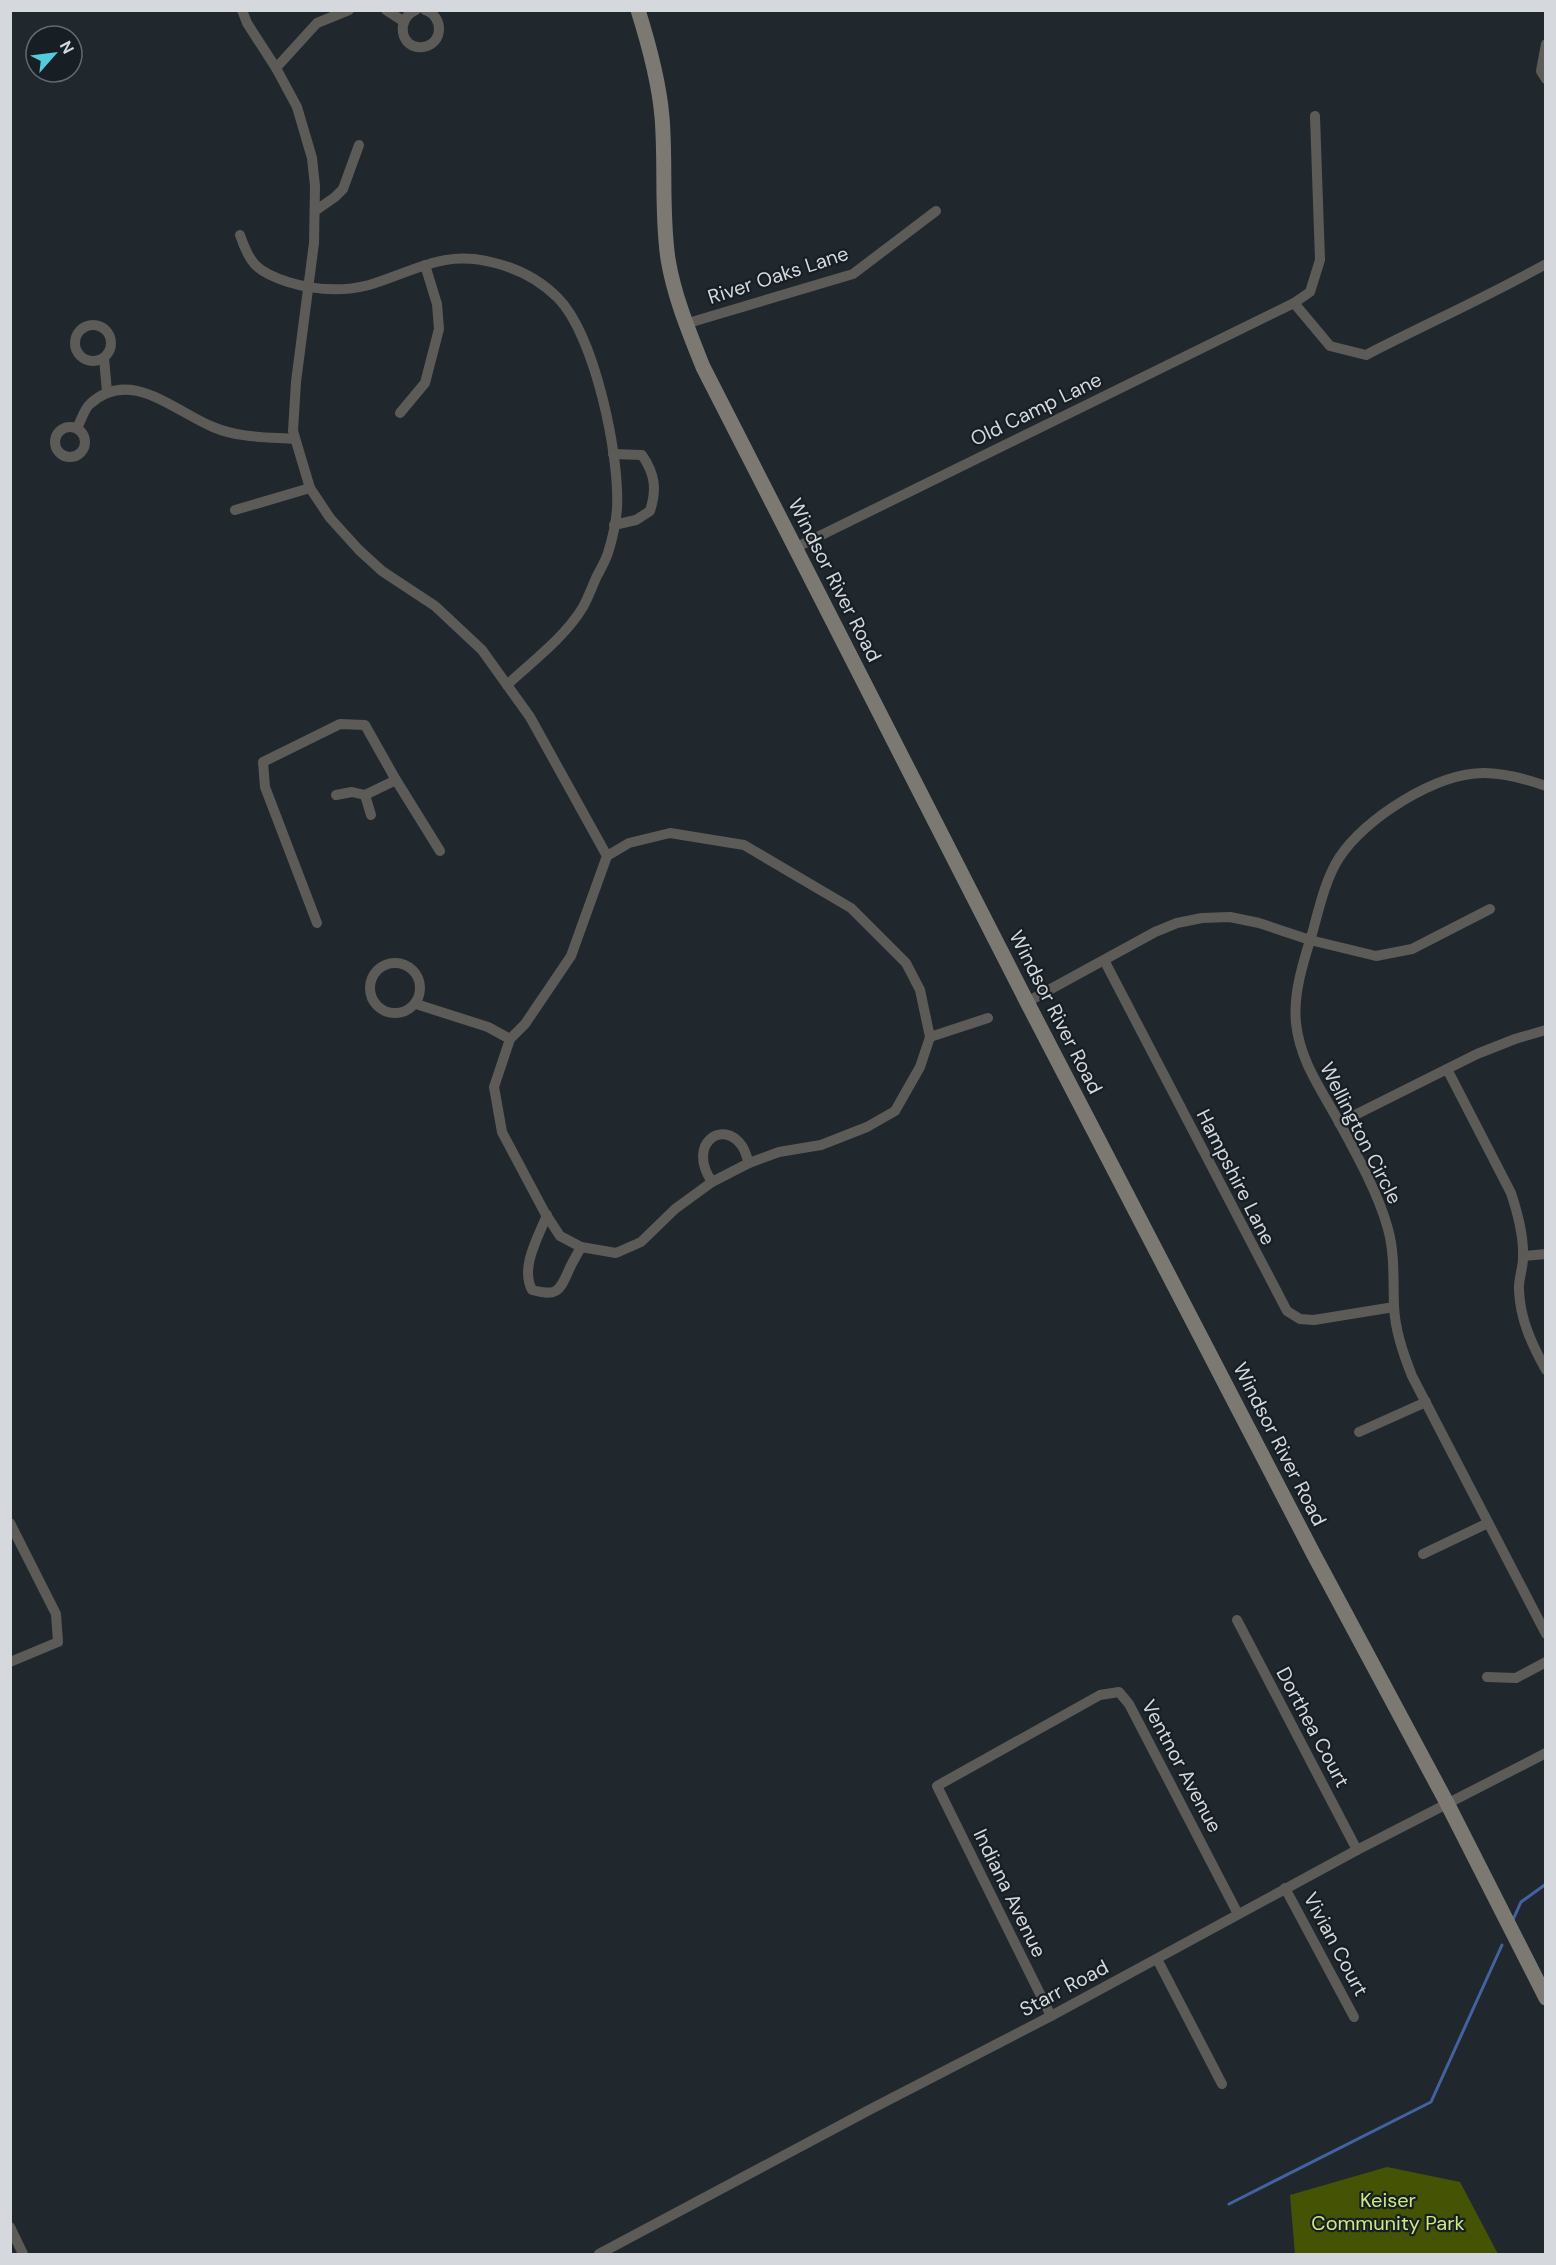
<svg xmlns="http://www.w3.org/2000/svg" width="1556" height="2265" font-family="'DM Sans',sans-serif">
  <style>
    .green { fill: #445404 }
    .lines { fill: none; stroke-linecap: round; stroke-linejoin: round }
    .stream { stroke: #4263a0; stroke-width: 3 }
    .minor { stroke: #5d5b57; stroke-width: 10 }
    .secondary { stroke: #7c7973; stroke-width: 15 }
    .labels { text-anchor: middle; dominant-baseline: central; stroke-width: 4.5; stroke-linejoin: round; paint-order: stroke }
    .street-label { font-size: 20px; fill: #d5d9dd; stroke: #171e24 }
    .park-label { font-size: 20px; fill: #cde980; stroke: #171e24 }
  </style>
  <rect width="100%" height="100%" fill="#20272d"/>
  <polygon class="green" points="1387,2167 1460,2182 1498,2254 1295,2254 1290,2195"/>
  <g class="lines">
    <g class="stream">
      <polyline points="1512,1922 1521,1902 1546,1884"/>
      <polyline points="1229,2204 1431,2102 1502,1945"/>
    </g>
    <g class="minor">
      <polyline points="242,10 247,23 276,68 297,107 312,158 315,186 314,243 296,382 293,431 310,488 330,518 359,550 382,571 435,606 482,650 530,717 607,856 629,843 670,833 744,845 851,908 906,963 920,990 930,1037 920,1067 895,1111 867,1127 821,1145 779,1152 749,1163 712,1182 675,1209 641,1242 616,1253 581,1247 560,1236 545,1213 502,1132 494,1087 510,1039 525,1024 571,956 607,856"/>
      <polyline points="386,10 403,21"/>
      <path d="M416,10C395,18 400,50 423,47C444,44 444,16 425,10"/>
      <polyline points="1546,44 1541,71 1546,79"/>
      <polyline points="276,68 317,23 349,10"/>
      <polyline points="315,211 335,197 343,189 359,145"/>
      <path d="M240,235C250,265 258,272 288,282C314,290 342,292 369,285C416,271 443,249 495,263C519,269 541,281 558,298C595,336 620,456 617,509C616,523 612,540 608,553C605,562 600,570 596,578C592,587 588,598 583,607C565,637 533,661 507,685"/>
      <polyline points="1294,303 1310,292 1320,260 1315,116"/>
      <polyline points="685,324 853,274 936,211"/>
      <circle cx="93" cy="343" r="18"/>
      <polyline points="104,358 107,392"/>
      <polyline points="400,413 425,383 439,329 437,304 425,265"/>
      <circle cx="70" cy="442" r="15"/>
      <path d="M77,428C81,421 84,409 90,404C130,367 174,411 213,427C239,438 267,437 295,439"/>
      <path d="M613,454L642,455C655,474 657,489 650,511L636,520L614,525"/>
      <polyline points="235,510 310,488"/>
      <path d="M795,548L1294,303L1330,346L1366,355C1426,324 1487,297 1546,264"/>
      <path d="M1546,786C1526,779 1505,773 1484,773C1436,773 1365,818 1339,858C1325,880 1319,909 1312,934C1303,963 1293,994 1296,1023C1300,1061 1321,1089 1339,1122C1356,1153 1379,1195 1388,1229C1395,1254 1393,1280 1394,1306C1395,1330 1403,1353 1412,1376L1546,1634"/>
      <polyline points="336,795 352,792 365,795"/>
      <polyline points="371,815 365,795 396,780"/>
      <polyline points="317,923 265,787 263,762 340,724 365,725 396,780 440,851"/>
      <polyline points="1104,960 1287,1311 1300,1319 1314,1320 1394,1307"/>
      <circle cx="395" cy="988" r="25"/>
      <polyline points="1027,1002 1155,932 1177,923 1202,918 1230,917 1259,923 1310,940 1376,956 1412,949 1490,909"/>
      <polyline points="416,1004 488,1027 510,1039"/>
      <polyline points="930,1037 988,1018"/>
      <path d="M1447,1069L1511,1193C1517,1211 1524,1238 1523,1258C1523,1269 1518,1280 1519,1290C1520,1319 1532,1345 1546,1370"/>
      <polyline points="1339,1123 1477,1054 1515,1039 1546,1030"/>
      <path d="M712,1182C686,1144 723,1118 742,1146C745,1150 747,1158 749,1163"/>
      <path d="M547,1215C538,1238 520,1267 532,1290C555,1296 559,1293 568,1272C571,1264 577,1255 581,1247"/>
      <polyline points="1523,1256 1546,1254"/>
      <polyline points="1359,1432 1426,1402"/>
      <polyline points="10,1523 56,1614 58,1642 10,1662"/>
      <polyline points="1423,1554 1488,1523"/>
      <polyline points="1237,1620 1357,1850"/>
      <polyline points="1487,1677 1516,1678 1546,1662"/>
      <polyline points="1285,1888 1354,2017"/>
      <polyline points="1157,1959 1222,2084"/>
      <polyline points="1051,2016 937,1786 1100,1695 1119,1692 1129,1704 1238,1914"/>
      <polyline points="10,2227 23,2254"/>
      <polyline points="599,2254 871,2109 1051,2016 1357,1850 1546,1753"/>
    </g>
    <path class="secondary" d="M638,10C649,45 659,81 662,117C666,165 661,211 668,259C674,296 689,332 703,367L1027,1002L1314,1555L1447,1803L1546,1998"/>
  </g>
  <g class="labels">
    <g class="street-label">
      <text transform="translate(778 275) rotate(-18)">River Oaks Lane</text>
      <text transform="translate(1036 409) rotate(-26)">Old Camp Lane</text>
      <text transform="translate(835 580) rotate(63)">Windsor River Road</text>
      <text transform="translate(1056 1012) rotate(63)">Windsor River Road</text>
      <text transform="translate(1361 1133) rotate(63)">Wellington Circle</text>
      <text transform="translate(1236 1177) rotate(63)">Hampshire Lane</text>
      <text transform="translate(1280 1444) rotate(63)">Windsor River Road</text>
      <text transform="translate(1313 1727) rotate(62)">Dorthea Court</text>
      <text transform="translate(1182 1766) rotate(62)">Ventnor Avenue</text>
      <text transform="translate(1010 1893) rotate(64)">Indiana Avenue</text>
      <text transform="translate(1336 1944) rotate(62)">Vivian Court</text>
      <text transform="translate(1064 1988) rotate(-28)">Starr Road</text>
    </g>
    <g class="park-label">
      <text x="1388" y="2200">Keiser<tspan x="1388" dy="23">Community Park</tspan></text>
    </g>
  </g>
  <rect width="1556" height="2265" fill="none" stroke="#d5d9dd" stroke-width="24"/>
  <g transform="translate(54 54) rotate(62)"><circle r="28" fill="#171e24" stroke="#63696e" stroke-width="1.5"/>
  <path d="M0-4.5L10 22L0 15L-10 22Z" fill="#54cadd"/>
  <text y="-9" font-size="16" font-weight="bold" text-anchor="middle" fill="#d5d9dd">N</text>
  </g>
</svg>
